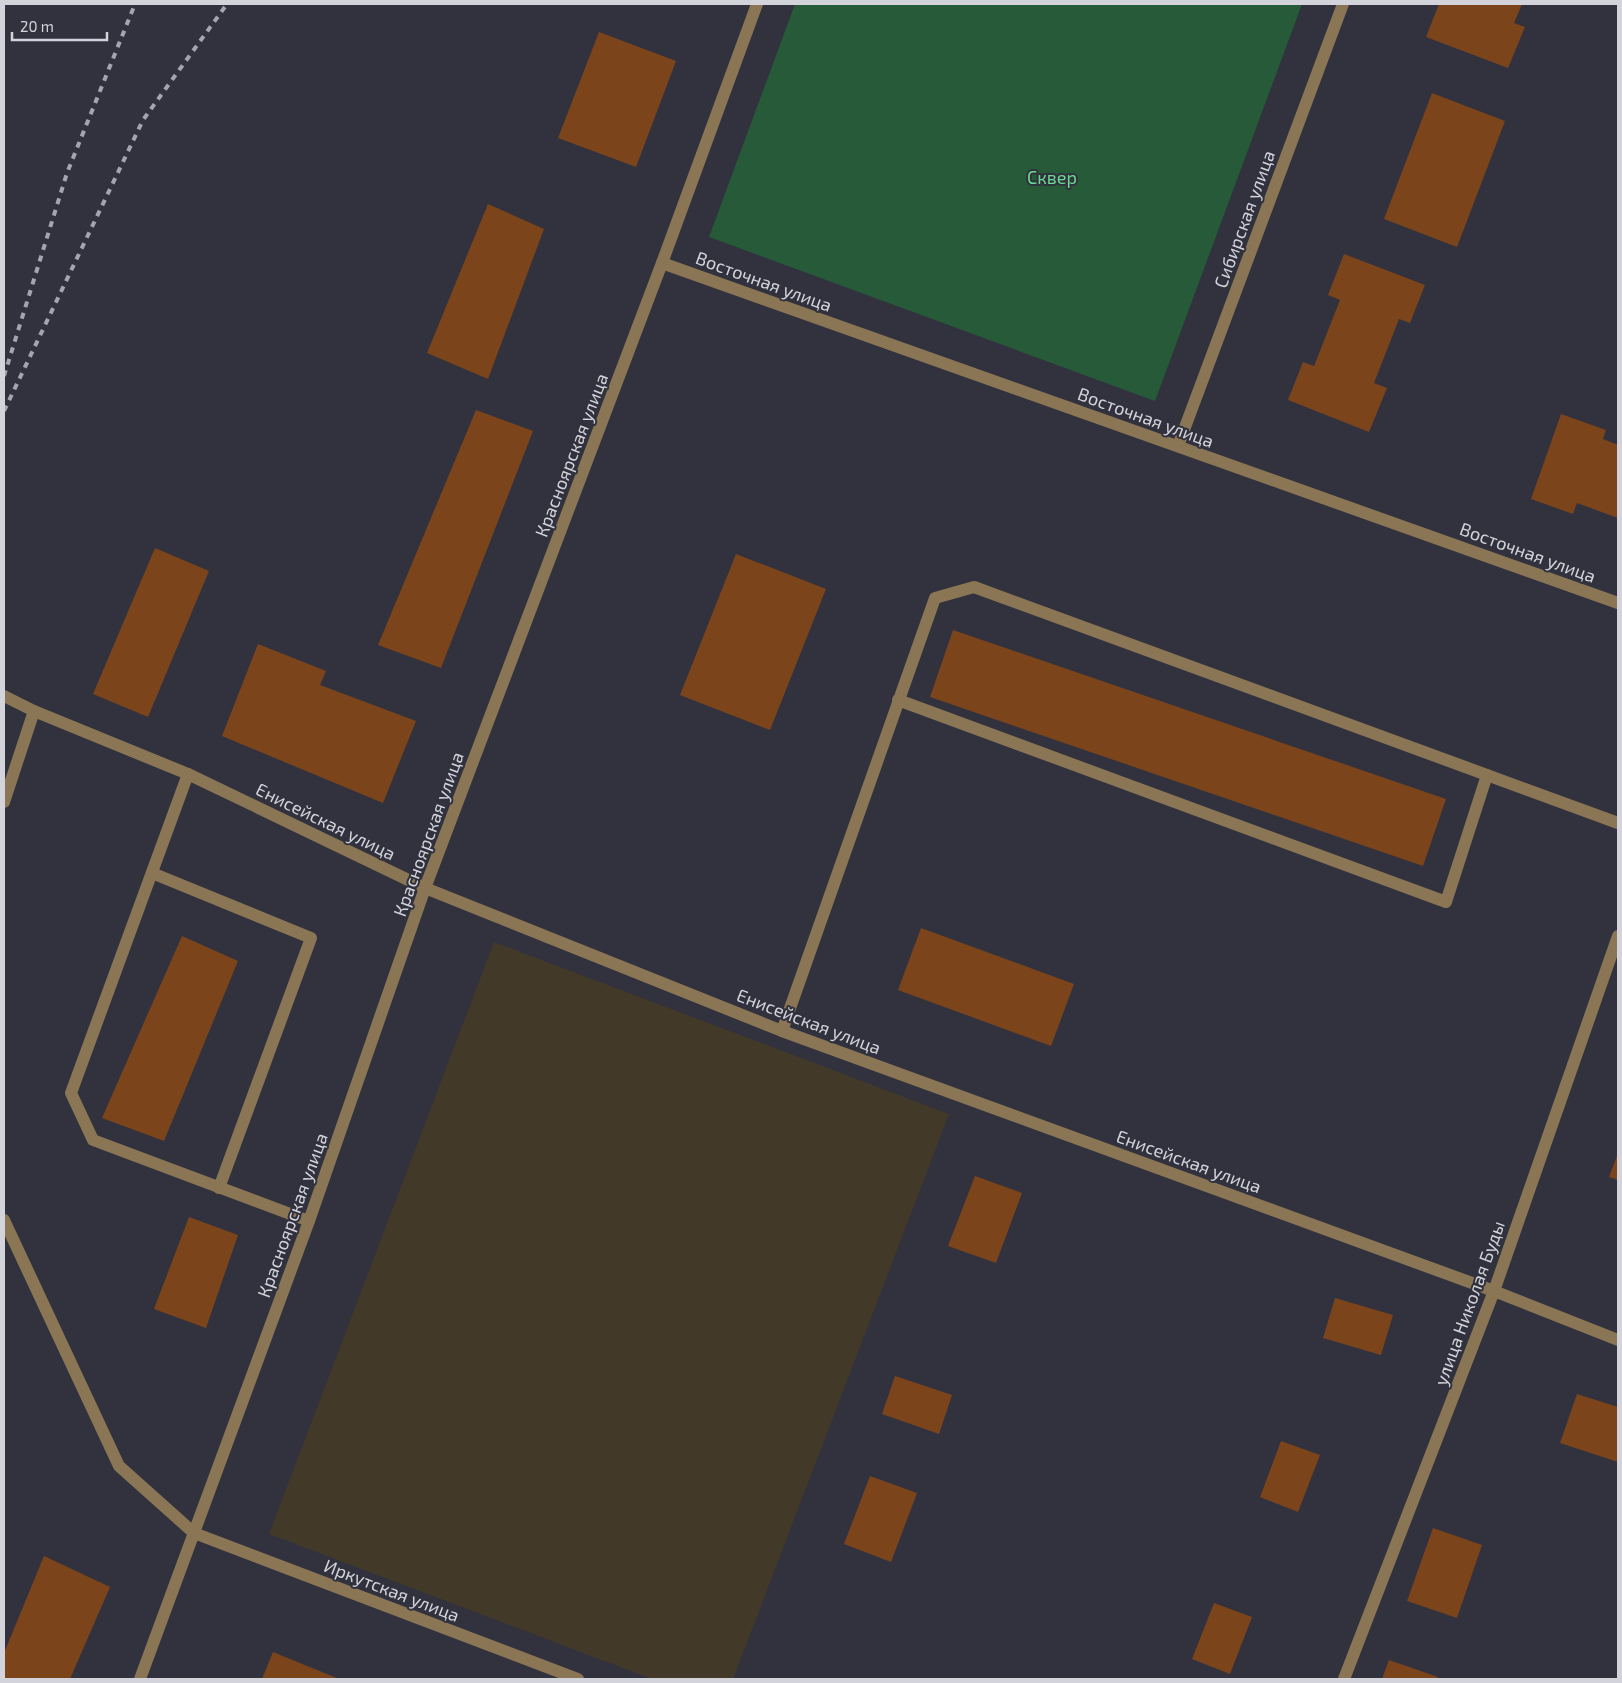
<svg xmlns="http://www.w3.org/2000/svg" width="1622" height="1683" font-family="'Exo 2',sans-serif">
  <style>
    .education { fill: #423929 }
    .green { fill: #265a39 }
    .building { fill: #7c441b }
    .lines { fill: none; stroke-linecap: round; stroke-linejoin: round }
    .minor { stroke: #8a7655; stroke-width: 12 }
    .rail { stroke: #a4a5ae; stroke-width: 4; stroke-dasharray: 6 6; stroke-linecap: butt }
    .labels { text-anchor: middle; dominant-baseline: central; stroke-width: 4; stroke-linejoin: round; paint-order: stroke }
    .park-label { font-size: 18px; fill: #68da91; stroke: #31323e }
    .street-label { font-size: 18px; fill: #d2d3db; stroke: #31323e }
  </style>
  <rect width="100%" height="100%" fill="#31323e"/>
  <polygon class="education" points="494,942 949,1114 733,1679 652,1679 269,1534"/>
  <polygon class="green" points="795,4 1302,4 1155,401 709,237"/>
  <g class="building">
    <polygon points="1439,4 1522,4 1514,23 1525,27 1508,68 1426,37"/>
    <polygon points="599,32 676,61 636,167 558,138"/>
    <polygon points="1432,93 1505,121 1457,247 1384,219"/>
    <polygon points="488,204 544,229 488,379 427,353"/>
    <polygon points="1344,254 1425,285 1410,323 1399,319 1374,383 1387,388 1369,432 1288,400 1303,362 1314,366 1340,300 1328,295"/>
    <polygon points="476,410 533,431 441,668 378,645"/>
    <polygon points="1561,414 1606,430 1603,439 1618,445 1618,518 1577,503 1573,514 1531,499"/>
    <polygon points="155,548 209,571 148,717 93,694"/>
    <polygon points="736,554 826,589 770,730 680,695"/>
    <polygon points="953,630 1446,799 1423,866 930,697"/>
    <polygon points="258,644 326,671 320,685 416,721 383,803 222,736"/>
    <polygon points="921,928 1074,984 1051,1046 898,990"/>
    <polygon points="182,936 238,961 164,1141 102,1118"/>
    <polygon points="1618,1153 1618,1180 1609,1177"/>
    <polygon points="975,1176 1022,1193 996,1263 948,1246"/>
    <polygon points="189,1217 238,1235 206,1328 154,1309"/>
    <polygon points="1335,1298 1393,1315 1381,1355 1323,1338"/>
    <polygon points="895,1376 952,1395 939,1434 882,1414"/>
    <polygon points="1577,1394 1618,1407 1618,1462 1560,1443"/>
    <polygon points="1281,1441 1320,1455 1298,1512 1260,1497"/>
    <polygon points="870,1476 917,1493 891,1562 844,1544"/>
    <polygon points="1433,1528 1482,1545 1457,1618 1407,1601"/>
    <polygon points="44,1556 110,1587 70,1679 4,1679 4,1653"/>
    <polygon points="1214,1603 1252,1617 1230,1674 1192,1659"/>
    <polygon points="273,1652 339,1679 262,1679"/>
    <polygon points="1389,1660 1438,1677 1437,1679 1382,1679"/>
  </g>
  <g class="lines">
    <g class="minor">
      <polyline points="662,263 1618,603"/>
      <polyline points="1178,446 1343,4"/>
      <polyline points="4,696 34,711 188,774 425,888 782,1031 1494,1291 1618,1340"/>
      <polyline points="898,700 1446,902 1487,775"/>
      <polyline points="188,774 71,1093 93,1140 309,1221"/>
      <polyline points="4,802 34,711"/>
      <polyline points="152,873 311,938 219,1188"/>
      <polyline points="782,1031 935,598 974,587 1618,823"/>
      <polyline points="4,1220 119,1466 194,1533 578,1679"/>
      <polyline points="140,1679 309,1221 425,888 662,263 757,4"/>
      <polyline points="1344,1679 1494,1291 1618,936"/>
    </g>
    <g class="rail">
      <polyline points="4,376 67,173 135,4"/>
      <polyline points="4,411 143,120 227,4"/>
    </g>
  </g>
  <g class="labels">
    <g class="park-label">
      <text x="1052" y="177">Сквер</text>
    </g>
    <g class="street-label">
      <text transform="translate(1244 219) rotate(-70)">Сибирская улица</text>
      <text transform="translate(764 281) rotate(20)">Восточная улица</text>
      <text transform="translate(1146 417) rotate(20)">Восточная улица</text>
      <text transform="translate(571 455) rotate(-69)">Красноярская улица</text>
      <text transform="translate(1528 552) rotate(20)">Восточная улица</text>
      <text transform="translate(326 821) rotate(26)">Енисейская улица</text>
      <text transform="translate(428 834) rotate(-70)">Красноярская улица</text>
      <text transform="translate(809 1021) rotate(21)">Енисейская улица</text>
      <text transform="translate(1189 1161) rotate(20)">Енисейская улица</text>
      <text transform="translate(292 1215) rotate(-70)">Красноярская улица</text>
      <text transform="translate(1469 1303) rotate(-70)">улица Николая Буды</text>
      <text transform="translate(392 1590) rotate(21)">Иркутская улица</text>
    </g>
  </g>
  <rect width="1622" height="1683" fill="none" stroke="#d2d3db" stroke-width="10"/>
  <path d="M12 32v8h95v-8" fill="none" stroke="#d2d3db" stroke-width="2.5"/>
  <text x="20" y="32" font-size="15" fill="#d2d3db" stroke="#31323e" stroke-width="4" paint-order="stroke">20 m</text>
</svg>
